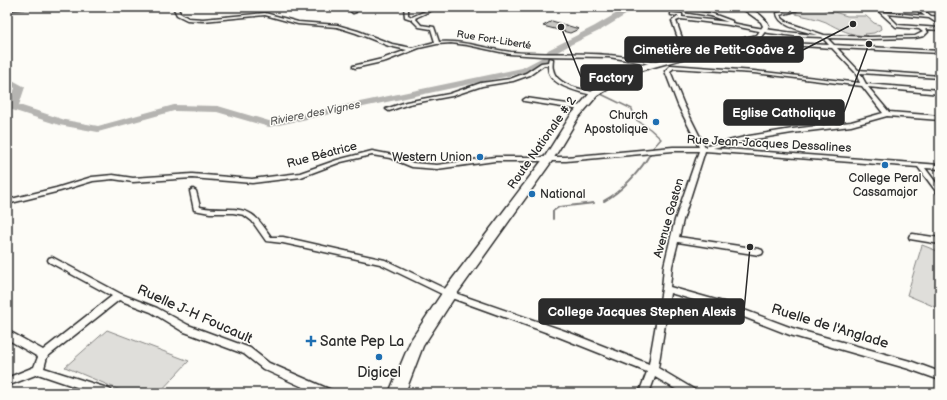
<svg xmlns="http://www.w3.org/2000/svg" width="947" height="400" font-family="'Balsamiq Sans',sans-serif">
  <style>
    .green { fill: #dfdeda; stroke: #858482 }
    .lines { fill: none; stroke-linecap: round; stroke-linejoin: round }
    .stream-far2 { stroke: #7e7d7b; stroke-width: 1 }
    .stream-far1 { stroke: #7e7d7b; stroke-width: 1.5 }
    .stream { stroke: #7e7d7b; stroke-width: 2 }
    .river { fill: #b5b4b1; fill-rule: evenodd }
    .building { fill: #c9c8c4; stroke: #2b2b2b }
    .minor-casing { stroke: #2b2b2b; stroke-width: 3 }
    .primary-casing { stroke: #2b2b2b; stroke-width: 3 }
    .minor { fill: #fdfcf7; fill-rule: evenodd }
    .primary { fill: #fdfcf7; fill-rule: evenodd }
    .poi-dot { fill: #1f6fb2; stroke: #fdfcf7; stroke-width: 1.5 }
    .labels { text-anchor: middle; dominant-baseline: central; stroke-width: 3; stroke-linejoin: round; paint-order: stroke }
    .far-street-label { font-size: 10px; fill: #2b2b2b; stroke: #fdfcf7 }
    .far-water-label { font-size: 11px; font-style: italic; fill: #5b5b5a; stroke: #fdfcf7 }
    .poi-label { font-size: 12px; fill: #2b2b2b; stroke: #fdfcf7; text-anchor: end }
    .street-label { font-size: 12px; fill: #2b2b2b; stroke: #fdfcf7 }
    .near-street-label { font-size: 14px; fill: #2b2b2b; stroke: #fdfcf7 }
    .near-poi-label { font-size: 14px; fill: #2b2b2b; stroke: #fdfcf7; text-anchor: start }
    .leader { fill: none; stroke: #2b2b2b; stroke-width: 1.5 }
    .callout-dot { fill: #2b2b2b; stroke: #fdfcf7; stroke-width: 1.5 }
    .callout { fill: #2b2b2b; stroke: #2b2b2b; stroke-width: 1.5 }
    .callout-label { font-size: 13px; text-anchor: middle; font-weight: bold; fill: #fff }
  </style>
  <rect width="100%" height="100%" fill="#fdfcf7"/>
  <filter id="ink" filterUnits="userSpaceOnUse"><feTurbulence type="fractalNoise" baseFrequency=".025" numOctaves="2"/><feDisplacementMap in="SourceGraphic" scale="8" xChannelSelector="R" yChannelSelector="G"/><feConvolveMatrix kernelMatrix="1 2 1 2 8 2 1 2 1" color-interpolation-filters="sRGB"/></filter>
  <g filter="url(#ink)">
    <g class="green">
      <path d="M805,7H818L847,16H866L874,23L880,25L881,29L874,33L865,34L867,36C853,36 838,29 826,22C817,18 806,17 796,14V12Z"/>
      <polygon points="922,245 940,252 940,309 907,295"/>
      <polygon points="107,330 189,361 159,393 127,393 65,367"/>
    </g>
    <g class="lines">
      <g class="stream-far2">
        <path d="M726,47C745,43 763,43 768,21L757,11L759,9H781L786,7"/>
        <polyline points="679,61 695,55"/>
      </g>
      <g class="stream-far1">
        <polyline points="631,75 641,70"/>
        <polyline points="602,93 601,94 632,109 635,119 650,129 661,139 651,150"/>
      </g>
      <g class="stream">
        <polyline points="651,151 652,149"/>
        <path d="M604,201C621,192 641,170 650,154"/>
        <polyline points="553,219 553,211 559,207 594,203"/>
      </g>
      <g class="river">
        <polygon points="627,7 645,7 632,11 601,30 568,46 554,54 549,61 528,72 269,127 217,112 174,111 98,132 59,125 9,109 8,107 15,88 7,84 7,77 25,87 19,105 65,120 98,126 174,105 218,106 269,121 522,68 543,57 548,50 595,26"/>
        <polygon points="649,7 672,7 661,11"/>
      </g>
    </g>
    <polygon class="building" points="552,21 579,29 570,33 543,26"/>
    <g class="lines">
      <g class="minor-casing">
        <g id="minor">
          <polygon points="18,7 34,7 32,8 7,10 7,8"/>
          <path d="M173,7H177L180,13L188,18L203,19L265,13L298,22L337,25L358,31L392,44L412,48L435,42L431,29L419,27L411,19L405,17L404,7H408V15L412,17L434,7H439L415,18L421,25L434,27L439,42C464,40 486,49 511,52C544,55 576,52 609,55C625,56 641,60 657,63L659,64L657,65L609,57L541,56L510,54L467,45L451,43L437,44L419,48L386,61L355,68L353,67V66L382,59L407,50L389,46L356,33L337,27L298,24L265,15L203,21L187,20L177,15Z"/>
          <polygon points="346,7 350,7 356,12 353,13"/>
          <path d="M797,7H802L792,12L780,15L783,19L789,23L824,35L868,37L915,36L923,32L919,29L896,27L874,7H878L884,12L925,16L914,7H919L931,16L940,17V19H935L940,22V25L929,18L887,14L898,25L940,28V30L925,29L928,32L924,36L915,38L868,39L827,38L834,45L940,51V53L837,48L858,70L940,76V78L860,73L866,84L940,90V94L868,87L889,112L940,116V120L887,116L851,126L792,133L749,140L713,148L940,165V169L925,168L940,188V195L938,194L918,167L705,151L683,220L679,237L759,249L762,250L763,252L762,254L759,255L678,242L672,266L670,287L723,302L792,328L910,361L940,372V380L909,369L790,335L718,307L670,293L658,368L695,390L696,393H682L655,377L649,393H639L647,372L559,337L446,296L380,264L283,243L266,241L252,221L244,215L233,213H210L194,210L190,191L193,189L196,191L200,207C208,209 217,209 225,209C252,208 257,217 271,237H283L385,260L452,292L565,331L649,364L662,289L664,266L675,220L699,151H673L566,161H495L437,169L412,167L390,158L372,155L341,162L301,177L252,183L192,178L133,182L113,179L93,181L60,191L7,204V200L56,188L92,177L113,175L133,178L192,174L252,179L300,173L337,160L372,151L393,155L413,163L437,165L495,157H566L673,147H699L678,105L665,71L671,65L754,71L860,83L855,72L832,48L788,45L745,40L743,39L745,38L788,43L829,45L822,37L794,36L769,33L729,25L681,19L676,21L682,38L683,52L687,57L683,58L679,52L678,38L672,21L679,16L671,15V13L682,14V17L728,22L711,16L686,12V10H687L713,14L732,21V23C760,29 788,33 817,35C805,31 778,27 777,13L790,10ZM674,68L754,73L862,86L883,113L851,122L792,129L749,136L707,146L705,147L684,105L670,71Z"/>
          <path d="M549,58L553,59C553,62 552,66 553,69C556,86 582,89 596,93V95C591,95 585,93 580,92C567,88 547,82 548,65H544L530,75L513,81L482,86L452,96L409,104L389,111L386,109L406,102L449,94L481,83L510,79L526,73L541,63L548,62Z"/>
          <polygon points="526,98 581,106 584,108 581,110 524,101 523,100"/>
          <polygon points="913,234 940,238 940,244 910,239 909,237 910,235"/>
          <polygon points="52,257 121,294 157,308 188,325 250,348 269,363 331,390 332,393 316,393 263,369 244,354 182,331 151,312 119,300 47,357 44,368 107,388 111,390 112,393 94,393 38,374 7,386 7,378 34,367 38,357 7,339 7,330 43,350 112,296 49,262 48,260 49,258"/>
        </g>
      </g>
      <g class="primary-casing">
        <path id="primary" d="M740,7C751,7 765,16 769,26L761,37L636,72L597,96L578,118L552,161L454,298L423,346L405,393H389L411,340L444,290L544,158L571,115L591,92L630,68L757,35L763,26L761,22Z"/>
      </g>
      <use href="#minor" class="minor"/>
      <use href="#primary" class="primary"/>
    </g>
  </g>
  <g class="poi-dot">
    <circle cx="656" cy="122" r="4"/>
    <circle cx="480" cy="157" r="4"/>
    <circle cx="885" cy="165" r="4"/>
    <circle cx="532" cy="194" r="4"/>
    <path d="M309 335h4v4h4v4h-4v4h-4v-4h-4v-4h4z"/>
    <circle cx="379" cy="357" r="4"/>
  </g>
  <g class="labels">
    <g class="far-street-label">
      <text transform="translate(494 40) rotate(9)">Rue Fort-Liberté</text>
    </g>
    <g class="far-water-label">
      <text transform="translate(315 113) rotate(-11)">Riviere des Vignes</text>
    </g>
    <g class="poi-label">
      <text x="648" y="115">Church<tspan x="648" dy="14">Apostolique</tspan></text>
      <text x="472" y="157">Western Union</text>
      <text x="885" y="178" text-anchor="middle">College Peral<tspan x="885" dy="14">Cassamajor</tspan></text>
      <text x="540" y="194" text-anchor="start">National</text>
    </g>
    <g class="street-label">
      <text transform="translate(542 143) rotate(-55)">Route Nationale # 2</text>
      <text transform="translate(769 144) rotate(3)">Rue Jean-Jacques Dessalines</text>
      <text transform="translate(322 155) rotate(-15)">Rue Béatrice</text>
      <text transform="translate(669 218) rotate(-74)">Avenue Gaston</text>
    </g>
    <g class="near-street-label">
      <text transform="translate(195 314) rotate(24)">Ruelle J-H Foucault</text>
      <text transform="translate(830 326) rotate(17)">Ruelle de l'Anglade</text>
    </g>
    <g class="near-poi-label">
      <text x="320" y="341">Sante Pep La</text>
      <text x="379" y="372" text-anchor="middle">Digicel</text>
    </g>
  </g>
  <path class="leader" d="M853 24L803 50M561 27L581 77M869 44L844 112M750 247L744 311"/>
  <g class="callout-dot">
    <circle cx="853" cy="24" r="4"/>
    <circle cx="561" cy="27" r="4"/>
    <circle cx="869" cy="44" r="4"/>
    <circle cx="750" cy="247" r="4"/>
  </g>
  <g class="callout">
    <rect x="625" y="37" width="178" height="25" rx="4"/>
    <rect x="581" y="65" width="61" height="25" rx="4"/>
    <rect x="724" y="100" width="120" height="25" rx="4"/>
    <rect x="539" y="299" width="205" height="25" rx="4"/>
  </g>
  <g class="callout-label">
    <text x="714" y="54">Cimetière de Petit-Goâve 2</text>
    <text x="611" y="82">Factory</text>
    <text x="784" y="117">Eglise Catholique</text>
    <text x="642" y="316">College Jacques Stephen Alexis</text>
  </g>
  <rect width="947" height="400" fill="none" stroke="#fdfcf7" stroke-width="24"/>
  <rect x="12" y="12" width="923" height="376" fill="none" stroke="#2b2b2b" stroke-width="1.5" filter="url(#ink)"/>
</svg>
